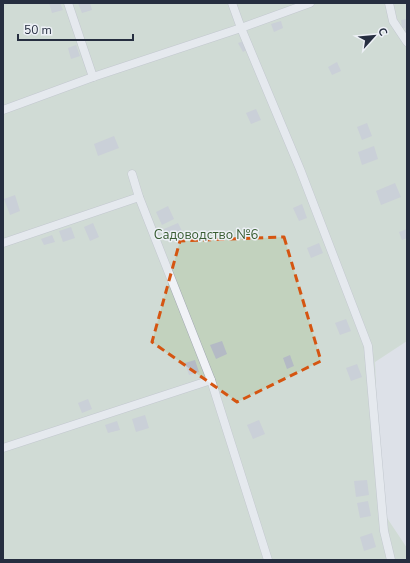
<svg xmlns="http://www.w3.org/2000/svg" width="410" height="563" font-family="'Nunito Sans',sans-serif">
  <style>
    .green { fill: #c2d2be }
    .building { fill: #b4bac5 }
    .lines { fill: none; stroke-linecap: round; stroke-linejoin: round }
    .service-casing { stroke: #a2a8b2; stroke-width: 9 }
    .service { stroke: #f0f2f6; stroke-width: 8 }
    .marked { fill: none; stroke: #d55511; stroke-width: 3; stroke-dasharray: 8 5; stroke-linejoin: round }
    .labels { text-anchor: middle; dominant-baseline: central; stroke-width: 3; stroke-linejoin: round; paint-order: stroke }
    .park-label { font-size: 13px; fill: #385c32; stroke: #edf0f6 }
  </style>
  <rect width="100%" height="100%" fill="#dde1e8"/>
  <polygon class="green" points="3,3 407,3 407,341 375,362 381,509 407,548 407,560 3,560"/>
  <g class="building">
    <polygon points="49,3 60,3 63,10 52,13"/>
    <polygon points="78,3 90,3 92,10 82,13"/>
    <polygon points="407,19 407,33 405,33 405,28 402,28 401,20"/>
    <polygon points="281,21 283,28 274,32 271,24"/>
    <polygon points="244,41 248,49 243,52 238,43"/>
    <polygon points="76,45 80,56 71,59 68,48"/>
    <polygon points="337,62 341,71 332,75 328,67"/>
    <polygon points="256,109 261,120 251,124 246,113"/>
    <polygon points="367,123 372,136 362,140 357,127"/>
    <polygon points="114,136 119,148 98,156 94,144"/>
    <polygon points="374,146 378,159 362,165 358,152"/>
    <polygon points="395,183 401,197 381,205 376,191"/>
    <polygon points="15,195 20,211 10,215 4,199"/>
    <polygon points="302,204 307,218 299,221 293,208"/>
    <polygon points="168,206 174,219 162,225 156,212"/>
    <polygon points="93,223 99,237 90,241 84,227"/>
    <polygon points="178,223 184,235 170,242 164,229"/>
    <polygon points="71,227 75,238 63,242 59,231"/>
    <polygon points="407,229 407,238 402,240 399,232"/>
    <polygon points="52,235 55,242 44,245 41,239"/>
    <polygon points="319,243 323,253 311,258 307,248"/>
    <polygon points="346,319 351,331 340,335 335,323"/>
    <polygon points="222,341 227,354 216,359 210,345"/>
    <polygon points="290,355 294,366 287,369 283,358"/>
    <polygon points="195,360 199,372 189,375 185,363"/>
    <polygon points="357,364 362,377 351,381 346,368"/>
    <polygon points="88,399 92,409 82,413 78,403"/>
    <polygon points="145,415 149,428 136,432 132,419"/>
    <polygon points="259,420 265,434 253,439 247,425"/>
    <polygon points="117,421 120,430 108,433 105,425"/>
    <polygon points="367,480 369,495 356,497 354,481"/>
    <polygon points="368,501 371,516 360,518 357,503"/>
    <polygon points="372,533 376,547 364,551 360,537"/>
  </g>
  <g class="lines">
    <g class="service-casing">
      <g id="service">
        <polyline points="68,3 93,77"/>
        <polyline points="232,3 241,28 310,3"/>
        <polyline points="389,3 393,21 407,42"/>
        <polyline points="3,110 93,77 241,28 300,169 368,346 384,531 391,560"/>
        <polyline points="132,174 139,197 211,380 268,560"/>
        <polyline points="3,243 139,197"/>
        <polyline points="3,448 211,380"/>
      </g>
    </g>
    <use href="#service" class="service"/>
  </g>
  <path d="M0 0H410V563H0ZM284,237L321,361L237,402L152,342L180,241Z" fill="#dde1e8" fill-opacity=".55" fill-rule="evenodd"/>
  <path class="marked" d="M284,237L321,361L237,402L152,342L180,241Z"/>
  <g class="labels">
    <g class="park-label">
      <text x="206" y="235">Садоводство №6</text>
    </g>
  </g>
  <rect width="410" height="563" fill="none" stroke="#262e40" stroke-width="8"/>
  <g transform="translate(374 36) rotate(63)" stroke="#edf0f6" stroke-width="3" paint-order="stroke">
  <path d="M0-3L7 15L0 10L-7 15Z" fill="#262e40"/>
  <text y="-6" font-size="11" font-weight="bold" text-anchor="middle" fill="#262e40">С</text>
  </g>
  <path d="M18 34v6h115v-6" fill="none" stroke="#262e40" stroke-width="2"/>
  <text x="24" y="34" font-size="12" fill="#262e40" stroke="#edf0f6" stroke-width="3" paint-order="stroke">50 m</text>
</svg>
